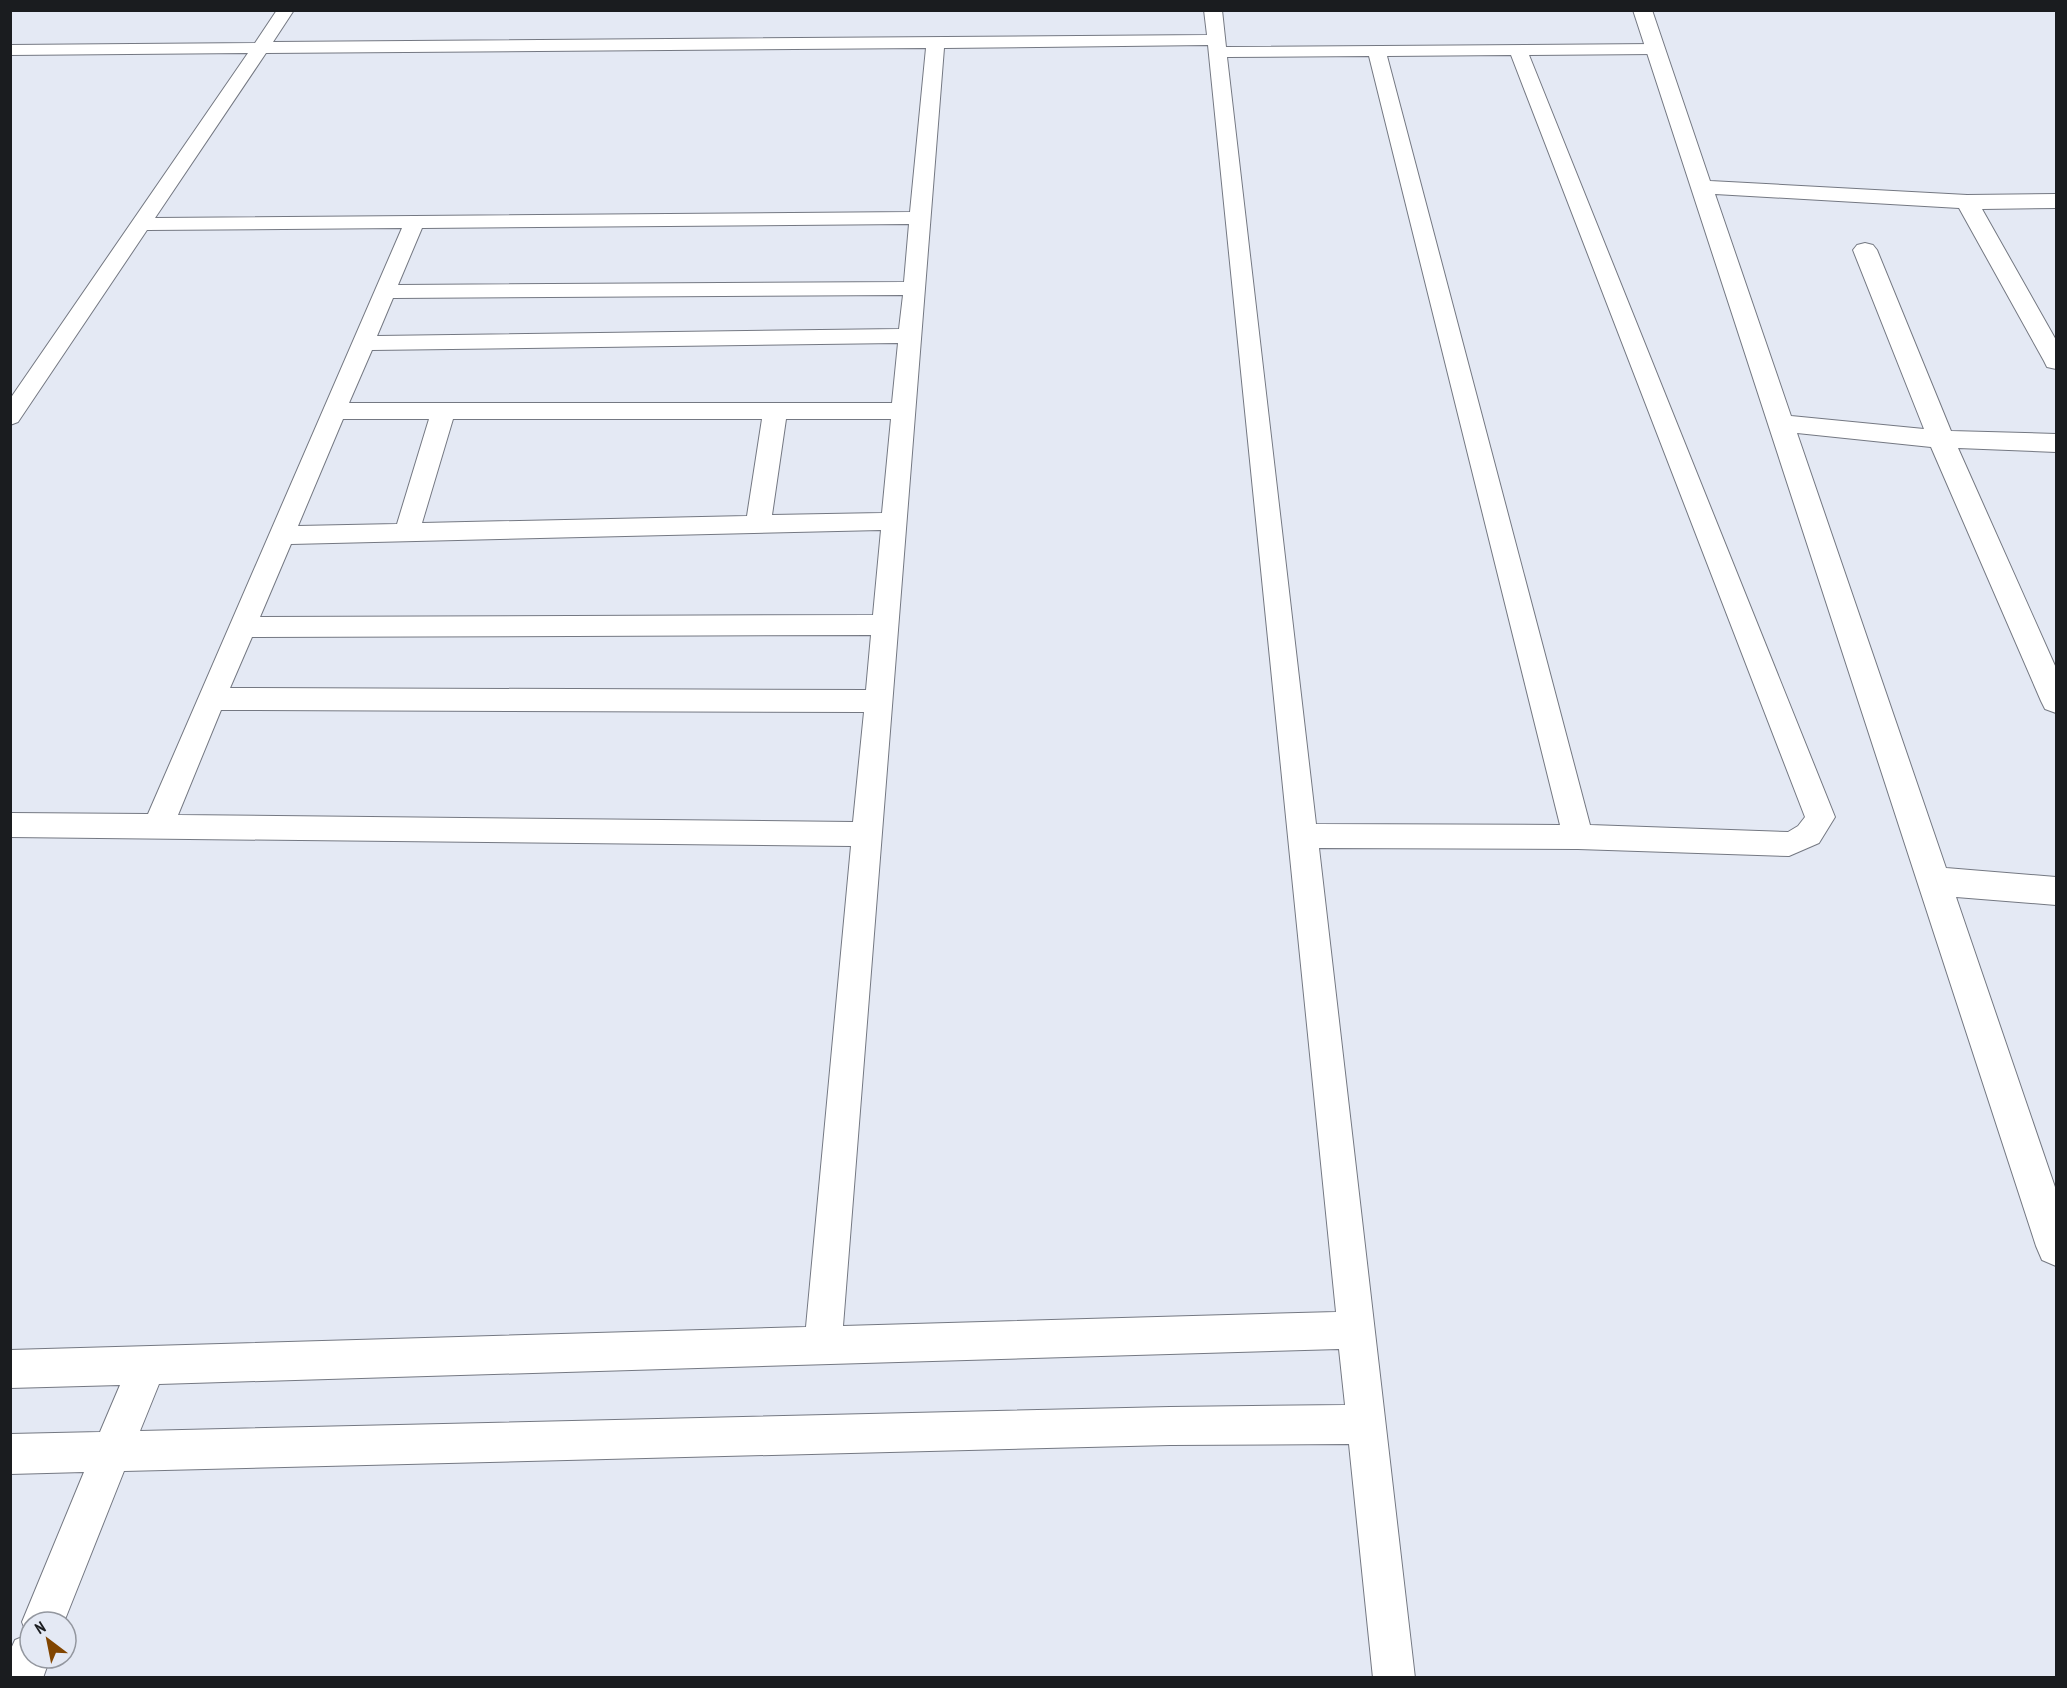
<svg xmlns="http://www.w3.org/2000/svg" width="2067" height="1688" font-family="'PT Sans Narrow',sans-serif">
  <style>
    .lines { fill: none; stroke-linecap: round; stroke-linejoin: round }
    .lane-casing { stroke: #747882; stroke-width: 2 }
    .street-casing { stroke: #747882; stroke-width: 2 }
    .lane { fill: #fff; fill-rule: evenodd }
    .street { fill: #fff; fill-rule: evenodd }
  </style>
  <rect width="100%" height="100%" fill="#e4e9f4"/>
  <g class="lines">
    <g class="lane-casing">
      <path id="lane" d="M277,10H294L273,42L1207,35L1204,10H1222L1226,47L1655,44L1661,45L1664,49L1661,53L1655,54L1529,55L1835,817L1819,843L1789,856L1578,849L1319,848L1415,1678H1373L1349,1444L1170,1445L124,1471L64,1622H30V1658H50L43,1678H10V1651L15,1640L27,1635L22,1622L84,1472L10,1474V1434L100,1432L120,1385L10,1388V1350L806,1327L851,846L10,837V813L148,814L402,228L147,230L18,422L10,425V399L248,53L10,55V45L255,43ZM1208,45L1336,1312L843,1326L944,48ZM926,48L910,212L155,218L266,53ZM1511,55L1805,817L1798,826L1788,832L1590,825L1387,56ZM1369,56L1560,825L1316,824L1227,57ZM909,224L904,282L398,285L422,228ZM903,295L899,329L377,336L393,298ZM898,343L892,403H349L372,350ZM343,419H429L397,524L298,526ZM453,419H762L747,516L422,523ZM786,419H891L882,513L772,515ZM881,530L873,615L260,617L291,544ZM871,635L866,690L230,688L252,637ZM221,710L864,712L853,822L178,815ZM1339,1349L1345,1405L1170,1407L140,1431L159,1384Z"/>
    </g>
    <g class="street-casing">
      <polygon id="street" points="1633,10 1652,10 1710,181 1967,195 2056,194 2056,208 1982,209 2056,340 2056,369 2047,367 2044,361 1959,208 1715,194 1791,416 1924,429 1853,250 1857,245 1865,243 1873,245 1877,250 1951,431 2056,434 2056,452 1958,448 2056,668 2056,713 2045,709 2041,701 1931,447 1797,433 1946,868 2056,877 2056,905 1956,897 2056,1190 2056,1266 2042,1260 2036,1246"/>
    </g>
    <use href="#lane" class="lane"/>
    <use href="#street" class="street"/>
  </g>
  <rect width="2067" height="1688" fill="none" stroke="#1a1c1f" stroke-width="24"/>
  <g transform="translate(48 1640) rotate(328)"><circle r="28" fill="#e4e9f4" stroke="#93979f" stroke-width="1.5"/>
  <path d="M0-4.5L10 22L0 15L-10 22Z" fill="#814500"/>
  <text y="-9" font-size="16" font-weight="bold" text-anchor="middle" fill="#1a1c1f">N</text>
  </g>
</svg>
